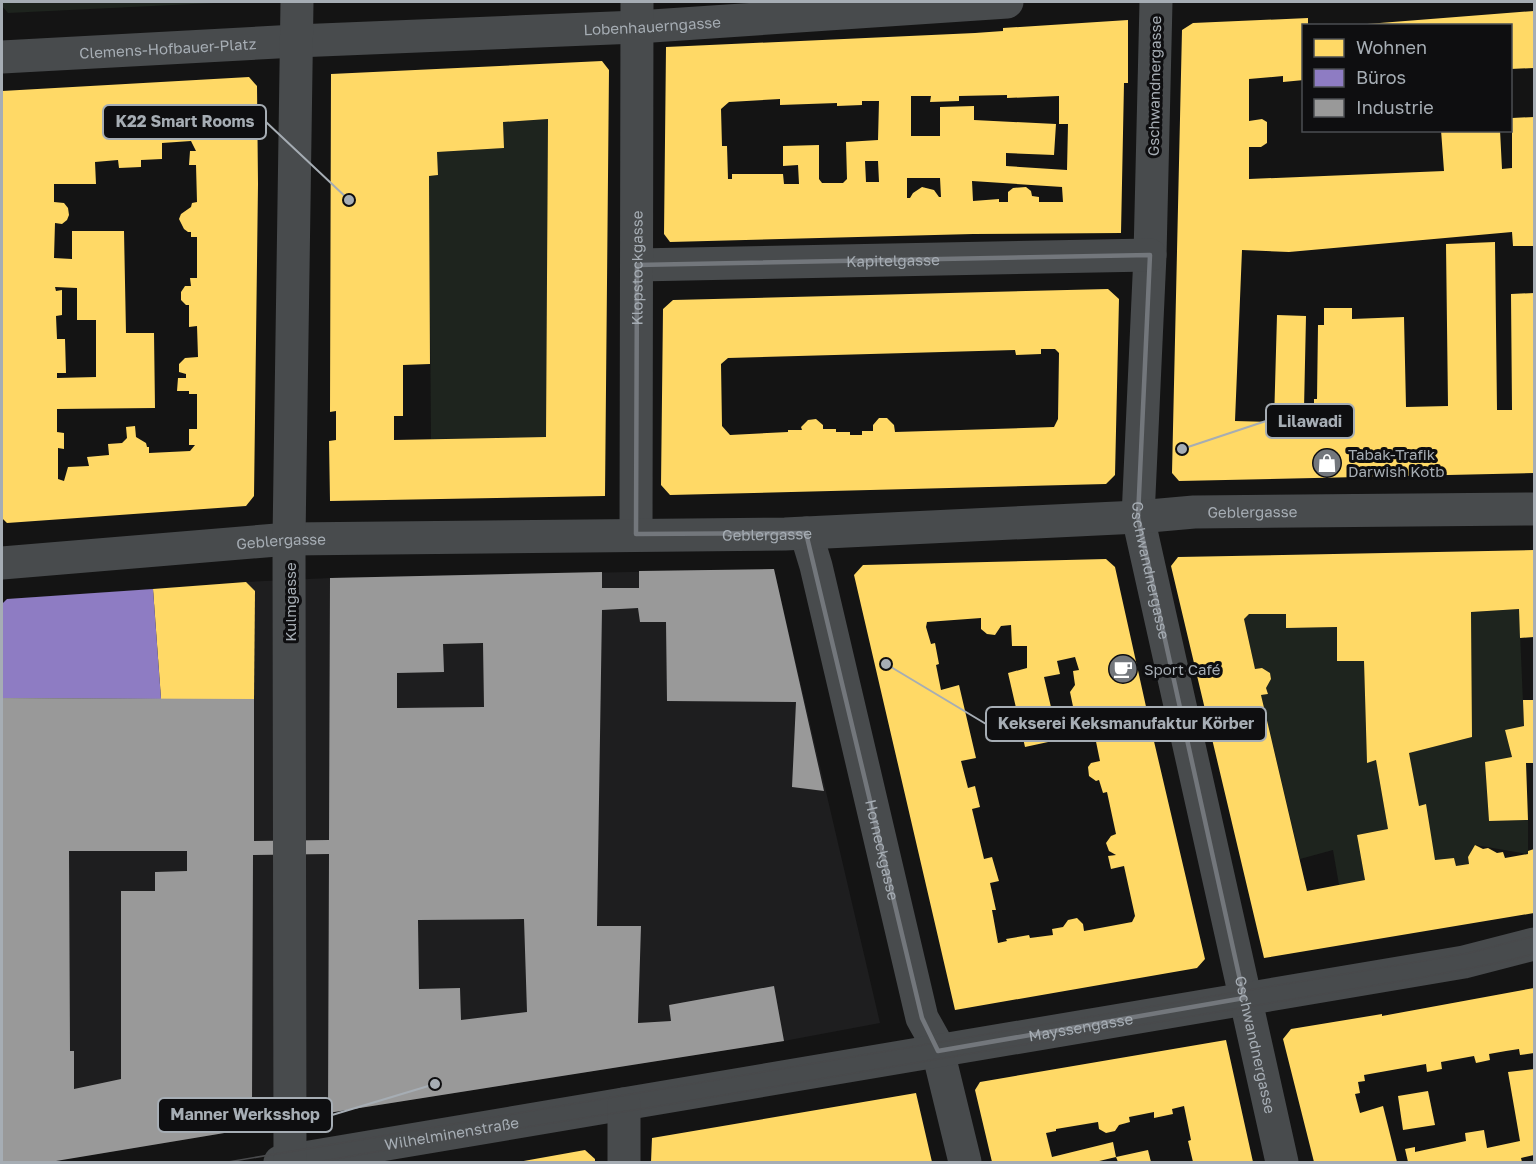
<svg xmlns="http://www.w3.org/2000/svg" width="1536" height="1164" font-family="'Golos Text',sans-serif">
  <style>
    .built { fill: #1e1e1f }
    .green { fill: #1e241e }
    .homes { fill: #ffd966; fill-rule: evenodd }
    .offices { fill: #8e7cc3 }
    .industry { fill: #999; fill-rule: evenodd }
    .lines { fill: none; stroke-linecap: round; stroke-linejoin: round }
    .minor { stroke: #484b4d; stroke-width: 33 }
    .tram { stroke: #494a4c; stroke-width: 1.5 }
    .marked { fill: none; stroke: #73777c; stroke-width: 4.5; stroke-linejoin: round }
    .labels { text-anchor: middle; dominant-baseline: central; stroke-width: 6; stroke-linejoin: round; paint-order: stroke }
    .street-label { font-size: 15px; fill: #a6adb4; stroke: #0e0e10 }
    .poi-label { font-size: 15px; fill: #a6adb4; stroke: #0e0e10; text-anchor: start }
    .leader { fill: none; stroke: #a6adb4; stroke-width: 2 }
    .callout-dot { fill: #a6adb4; stroke: #0e0e10; stroke-width: 2 }
    .callout { fill: #0e0e10; stroke: #a6adb4; stroke-width: 2 }
    .callout-label { font-size: 16px; text-anchor: middle; font-weight: bold; fill: #a6adb4 }
  </style>
  <rect width="100%" height="100%" fill="#141414"/>
  <polygon class="built" points="774,569 880,1023 784,1041 328,1113 272,1125 50,1162 2,1162 2,604 7,599 246,582 330,578"/>
  <g class="green">
    <polygon points="2,2 235,2 8,13 2,6"/>
    <polygon points="548,119 546,437 431,439 429,176 438,175 437,152 504,148 503,122"/>
    <polygon points="1519,609 1524,726 1505,730 1512,757 1485,762 1489,821 1528,820 1528,854 1475,845 1468,857 1469,864 1456,866 1454,858 1435,860 1425,804 1419,806 1409,753 1472,737 1471,612"/>
    <polygon points="1249,614 1286,614 1287,628 1337,627 1337,661 1364,661 1367,762 1376,760 1388,829 1357,835 1365,880 1339,885 1333,850 1300,859 1261,695 1268,694 1266,688 1271,679 1270,673 1262,668 1255,669 1244,619"/>
  </g>
  <g class="homes">
    <polygon points="1534,11 1534,68 1510,69 1510,26 1367,26 1367,24"/>
    <polygon points="1308,18 1308,26 1304,26 1304,80 1283,82 1283,76 1249,79 1249,121 1262,119 1267,122 1267,143 1261,147 1249,147 1249,179 1444,171 1441,130 1500,130 1502,169 1512,168 1512,118 1534,117 1534,246 1513,246 1512,232 1289,252 1242,250 1235,421 1274,422 1277,315 1306,316 1304,409 1314,410 1314,399 1317,399 1318,325 1324,325 1324,308 1352,308 1352,319 1404,317 1406,407 1448,406 1446,244 1495,242 1497,410 1512,410 1511,294 1534,293 1534,473 1179,481 1172,473 1182,30 1193,23"/>
    <path d="M1128,20V83H1124L1121,233L973,234L670,242L664,234L666,47L975,33L1003,31V28ZM1007,95V98L1059,96V124H1068L1067,170L1006,166V153L1054,155L1056,124L974,120V106L940,107V136H911V96H931L930,102L959,101V96ZM780,99V105L837,103V106L862,105V101H879L878,140L846,142L847,179L843,183H822L819,179V145L783,146V166L798,165L799,184H784L783,174H732V179H728L727,146H722L721,109L729,102ZM865,161H878L879,182H866ZM907,178H940L941,197H939L934,190L922,187L913,193L910,198H907ZM972,181L1062,187L1063,202H1039V197L1032,196L1031,191L1026,187L1013,188L1008,192V202H999V199L973,201Z"/>
    <path d="M602,61L609,70L605,496L330,501L329,441L336,440V411L330,412L331,74ZM548,119L546,437L394,440V416H403V365L430,364L429,176L438,175L437,152L504,148L503,122Z"/>
    <path d="M249,77L257,86L258,184L254,496L246,506L7,523L2,518V91ZM191,141L196,151H190L189,165H196L197,202L192,203L191,207L181,214L179,219L184,229L188,232H191V237H197V278H190L191,286H185L181,292V300L186,305H189V327L197,326L198,357L185,358L179,364V372L186,374V378H178L177,391H189V394H197V429H189V445H195L190,451L149,453V447H147L146,443L136,437L135,426L126,427L127,438L122,443L108,444L109,455L87,457L89,466L68,467L64,481L58,479V448L64,449V433L57,432V409L155,408L154,333H126L124,231H72V259L54,258L55,223L62,224L67,220L69,215L68,208L64,203L54,202V184H96L95,162L118,160L119,168L141,167V160L162,159V143ZM55,287L77,288V320H96V377L57,378V373H66L65,339H57L56,316L62,315V290L56,291Z"/>
    <path d="M1108,289L1119,299L1115,475L1106,484L670,495L661,485L663,309L673,300ZM1041,349H1055L1059,353L1058,419L1054,427L895,432L894,425L887,418H879L873,425V431H862V435H850V432H836V429H823V425L816,419L808,420L801,427L802,430H788V432L730,435L722,426L721,364L728,358L1015,350L1016,355L1041,354Z"/>
    <path d="M1534,550V637L1520,638L1519,609L1471,612L1472,737L1409,753L1419,806L1426,804L1435,860L1454,858L1456,866L1469,864L1468,857L1475,845L1483,849L1488,848L1497,853L1503,852L1505,858L1528,854V851L1534,849V913L1264,958L1171,566L1178,557ZM1249,614H1286V628L1337,627V661H1364L1367,763L1376,760L1388,829L1357,835L1365,880L1307,891L1261,695L1268,694L1266,688L1271,679L1270,673L1262,668L1255,669L1244,619Z"/>
    <path d="M1106,559L1115,567L1149,720L1205,959L1197,968L955,1010L854,575L863,565ZM981,618V629L987,634L995,635L1001,626L1011,625L1012,646H1027V668L1008,673L1025,747L1062,739L1058,719L1054,720L1044,677L1060,674L1057,661L1075,657L1079,670L1073,671L1075,685L1070,692L1075,716L1085,714L1089,733L1094,732L1100,761L1091,763L1088,767L1089,776L1096,781L1099,780L1103,793L1107,792L1116,834L1111,836L1106,843L1109,851L1116,855L1108,856L1111,869L1124,866L1135,916L1132,922L1084,931L1083,924L1077,918L1068,920L1063,927L1052,929L1053,935L1030,938L1029,935L1006,939L1007,941L998,943L992,910H996L990,883L999,881L992,857L984,859L972,809L980,807L975,786L968,788L961,761L976,758L959,685L941,690L936,665L939,664L935,643L931,644L926,627L927,622Z"/>
    <polygon points="246,582 255,591 254,699 161,699 153,589"/>
    <polygon points="1523,700 1534,700 1534,763 1526,763 1528,820 1489,821 1485,762 1512,757 1505,730 1524,726"/>
    <polygon points="1534,988 1534,1053 1520,1055 1519,1049 1506,1051 1489,1054 1490,1060 1476,1063 1474,1056 1441,1062 1442,1069 1427,1072 1426,1064 1364,1075 1365,1081 1358,1082 1360,1093 1355,1094 1360,1113 1383,1106 1397,1162 1314,1162 1283,1039 1291,1029 1382,1014 1382,1016"/>
    <polygon points="1226,1040 1253,1162 1193,1162 1188,1141 1191,1140 1184,1106 1172,1109 1173,1114 1154,1118 1154,1112 1129,1117 1130,1122 1119,1125 1115,1131 1106,1133 1099,1129 1098,1122 1056,1129 1056,1131 1046,1133 1052,1157 1113,1142 1116,1157 1148,1150 1151,1162 1118,1162 1116,1157 1095,1162 992,1162 975,1090 980,1082"/>
    <polygon points="1534,1069 1534,1155 1521,1158 1522,1162 1408,1162 1405,1149 1415,1147 1415,1152 1466,1141 1465,1133 1484,1130 1487,1148 1520,1141 1508,1072"/>
    <polygon points="1428,1091 1435,1125 1403,1130 1398,1096"/>
    <polygon points="916,1093 932,1162 873,1162 872,1161 861,1162 651,1162 652,1138"/>
    <polygon points="585,1150 595,1159 595,1162 518,1162"/>
  </g>
  <polygon class="offices" points="153,589 161,699 2,698 2,604 7,599"/>
  <path class="industry" d="M774,569L824,791L792,787L796,702L667,701L666,622H640L638,608L602,610L597,926H641L638,1023L671,1021L669,1005L774,986L784,1041L328,1113L329,854L253,855L252,1101L273,1100L272,1125L50,1162H2V698L254,699V841L329,840L330,578L602,572V588H639V571ZM483,643L484,707L397,708V673L444,672L443,644ZM69,851H187V871L155,872V891H121V1079L74,1089V1051H70ZM524,919L527,1012L461,1020L460,988L419,989L418,920Z"/>
  <g class="lines">
    <g class="minor">
      <path id="s1" d="M1156,2L1150,255L1138,517L1282,1162"/>
      <path id="s2" d="M2,57L296,41L637,27L1007,2"/>
      <path id="s3" d="M637,265L1150,255"/>
      <path id="s4" d="M806,533L816,566L922,1018L936,1043L965,1162"/>
      <path id="s5" d="M636,534L637,2"/>
      <path id="s6" d="M2,563L289,539L785,534L1138,517L1194,512L1534,509"/>
      <path id="s7" d="M280,1162L1464,962L1534,944"/>
      <polyline points="290,1162 289,539 297,2"/>
      <polyline points="624,1162 624,1104"/>
    </g>
    <g class="tram">
      <polyline points="228,1162 1404,964 1469,953 1534,936"/>
      <polyline points="318,1162 425,1143 653,1107 1419,978 1507,961 1534,954"/>
    </g>
  </g>
  <path class="marked" d="M1150,255L1138,517L1244,998L938,1051L922,1018L806,533L636,534L637,265Z"/>
  <defs>
    <g id="shop-disc" transform="scale(1.5)"><circle r="9.5" fill="#73777c" stroke="#0e0e10"/><path d="M-5-2.5h2.3a2.7 3.5 0 0 1 5.4 0H5L5.5 6h-11ZM-1.5-2.5h3a1.5 2.3 0 0 0-3 0Z" fill="#fff"/></g>
    <g id="cafe-disc" transform="scale(1.5)"><circle r="9.5" fill="#73777c" stroke="#0e0e10"/><path d="M-5.5-4.5H6V0H3Q3 3.5 0 3.5H-2.5Q-5.5 3.5-5.5 0ZM3-3.2v2h1.7v-2ZM-6 4.5H4V6H-6Z" fill="#fff"/></g>
  </defs>
  <g fill-rule="evenodd">
    <use href="#shop-disc" x="1327" y="463"/>
    <use href="#cafe-disc" x="1123" y="669"/>
  </g>
  <g class="labels">
    <g class="street-label">
      <text stroke="none"><textPath href="#s2" startOffset="651">Lobenhauerngasse</textPath></text>
      <text stroke="none"><textPath href="#s2" startOffset="166">Clemens-Hofbauer-Platz</textPath></text>
      <text transform="translate(1154 86) rotate(-89)">Gschwandnergasse</text>
      <text stroke="none"><textPath href="#s3" startOffset="256">Kapitelgasse</textPath></text>
      <text stroke="none"><textPath href="#s5" startOffset="266">Klopstockgasse</textPath></text>
      <text stroke="none"><textPath href="#s6" startOffset="1252">Geblergasse</textPath></text>
      <text stroke="none"><textPath href="#s6" startOffset="766">Geblergasse</textPath></text>
      <text stroke="none"><textPath href="#s6" startOffset="280">Geblergasse</textPath></text>
      <text stroke="none"><textPath href="#s1" startOffset="570">Gschwandnergasse</textPath></text>
      <text transform="translate(290 602) rotate(-90)">Kulmgasse</text>
      <text stroke="none"><textPath href="#s4" startOffset="326">Horneckgasse</textPath></text>
      <text stroke="none"><textPath href="#s7" startOffset="812">Mayssengasse</textPath></text>
      <text stroke="none"><textPath href="#s1" startOffset="1056">Gschwandnergasse</textPath></text>
      <text stroke="none"><textPath href="#s7" startOffset="174">Wilhelminenstraße</textPath></text>
    </g>
    <g class="poi-label">
      <text x="1348" y="454">Tabak-Trafik<tspan x="1348" dy="17">Darwish Kotb</tspan></text>
      <text x="1144" y="669">Sport Café</text>
    </g>
  </g>
  <path class="leader" d="M349 200L266 122M1182 449L1266 421M886 664L986 724M435 1084L332 1115"/>
  <g class="callout-dot">
    <circle cx="349" cy="200" r="6"/>
    <circle cx="1182" cy="449" r="6"/>
    <circle cx="886" cy="664" r="6"/>
    <circle cx="435" cy="1084" r="6"/>
  </g>
  <g class="callout">
    <rect x="103" y="105" width="163" height="34" rx="6"/>
    <rect x="1266" y="404" width="88" height="34" rx="6"/>
    <rect x="986" y="707" width="280" height="34" rx="6"/>
    <rect x="158" y="1098" width="174" height="34" rx="6"/>
  </g>
  <g class="callout-label">
    <text x="185" y="127">K22 Smart Rooms</text>
    <text x="1310" y="427">Lilawadi</text>
    <text x="1126" y="729">Kekserei Keksmanufaktur Körber</text>
    <text x="245" y="1120">Manner Werksshop</text>
  </g>
  <rect width="1536" height="1164" fill="none" stroke="#a6adb4" stroke-width="6"/>
  <rect x="1302" y="24" width="210" height="108" fill="#0e0e10" stroke="#4b4e52" stroke-width="1.5"/>
  <rect x="1314" y="39" width="30" height="18" fill="#ffd966" stroke="#4b4e52" stroke-width="1.5"/>
  <text x="1356" y="54" font-size="18" fill="#a6adb4">Wohnen</text>
  <rect x="1314" y="69" width="30" height="18" fill="#8e7cc3" stroke="#4b4e52" stroke-width="1.5"/>
  <text x="1356" y="84" font-size="18" fill="#a6adb4">Büros</text>
  <rect x="1314" y="99" width="30" height="18" fill="#999999" stroke="#4b4e52" stroke-width="1.5"/>
  <text x="1356" y="114" font-size="18" fill="#a6adb4">Industrie</text>
</svg>
